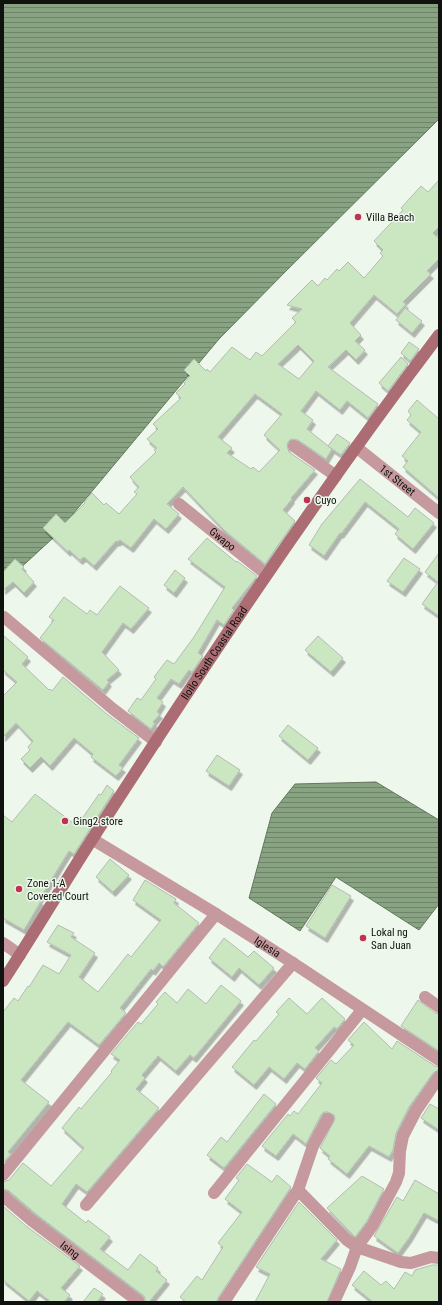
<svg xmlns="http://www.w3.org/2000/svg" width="442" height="1305" font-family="'Roboto Condensed',sans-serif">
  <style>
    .water { fill: url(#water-rules); stroke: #64785e }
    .building { fill: #cae7c2; stroke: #b3bcb1; fill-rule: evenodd; filter: url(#shadow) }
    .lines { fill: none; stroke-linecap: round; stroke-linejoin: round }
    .street { stroke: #c5999d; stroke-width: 12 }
    .secondary { stroke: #ab6d73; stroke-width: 12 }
    .poi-dot { fill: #c13151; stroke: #eef7eb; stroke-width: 1.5 }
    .labels { text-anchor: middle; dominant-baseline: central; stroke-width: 3; stroke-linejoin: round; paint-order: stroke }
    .poi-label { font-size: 11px; fill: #0f120e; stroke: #eef7eb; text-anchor: start }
    .street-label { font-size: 11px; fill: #0f120e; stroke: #eef7eb }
  </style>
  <defs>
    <pattern id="water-rules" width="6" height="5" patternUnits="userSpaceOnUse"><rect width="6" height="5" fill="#88a381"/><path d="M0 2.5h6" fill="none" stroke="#6e8368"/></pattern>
    <filter id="shadow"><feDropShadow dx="2.5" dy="4.5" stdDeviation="0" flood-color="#0004"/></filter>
  </defs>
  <rect width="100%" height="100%" fill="#eef7eb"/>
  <g class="water">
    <polygon points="3,3 439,3 439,119 287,270 219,339 53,538 3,584"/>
    <polygon points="376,782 439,820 439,904 419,930 336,877 300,931 249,898 272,813 295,784"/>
  </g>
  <g class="building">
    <path d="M439,180V227L433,233L439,239V259L427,271L431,274L403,302L406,304L397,314L374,295L350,323L361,335L355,341L365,350L356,360L346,350L328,367L378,404L368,418L347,401L340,410L316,391L301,411L313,420L307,429L332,449L326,459L298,440L291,439L288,442L287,446L289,452L315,470L291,498L292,499L283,510L295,521L265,564L224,530L183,487L167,504L179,514L166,529L154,519L131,548L120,540L117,542L116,541L94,566L84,557L80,560L69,550L68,552L43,528L56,514L65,523L85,503L84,502L92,493L104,505L106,503L119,514L137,494L134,492L139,487L130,477L156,452L154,450L157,448L147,439L158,429L153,424L181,398L176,393L185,384L184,383L190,376L184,370L194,359L206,371L207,369L210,372L232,347L250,360L256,352L262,356L296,322L292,318L302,309L287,305L312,280L318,286L325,278L327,280L337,269L339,271L348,262L364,278L383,256L380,253L383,250L374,241L403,210L401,208L421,186L428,192ZM298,345L314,361L299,379L278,364ZM255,394L282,414L264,435L280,450L259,472L253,467L251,469L227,453L232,448L218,437Z"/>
    <polygon points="405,308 422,321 412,333 396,320"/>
    <polygon points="409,342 419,349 410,361 401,353"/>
    <polygon points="401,357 408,364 388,391 379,383"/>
    <polygon points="417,400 439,419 439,498 403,467 408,461 402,456 421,432 407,420 411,415 408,411"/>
    <polygon points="337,434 350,443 341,455 328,446"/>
    <polygon points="360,479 408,517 415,508 434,523 413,549 395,534 399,529 365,502 341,534 340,533 324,556 309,545 322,524"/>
    <polygon points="207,538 236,562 237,561 257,576 232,608 234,610 224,625 217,620 198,653 203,656 192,672 189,670 179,684 171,679 157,698 163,702 157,712 160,714 153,722 155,723 151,729 128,711 137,698 141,700 156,679 154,677 167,660 174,664 194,637 225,587 188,559"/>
    <polygon points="439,553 439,616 422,604 438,582 425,572"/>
    <polygon points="404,558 420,569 403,592 387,581"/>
    <polygon points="15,559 24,567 22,569 34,582 24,593 13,582 3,590 3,572"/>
    <polygon points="175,570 185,578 174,593 164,585"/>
    <polygon points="120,586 149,608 131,629 123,623 102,652 119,670 107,680 109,682 103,690 40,638 54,620 49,617 64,597 87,614 90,610 97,615"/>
    <polygon points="3,635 28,657 22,664 49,690 50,689 52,691 63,677 108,715 139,738 119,765 123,768 116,776 91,757 93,754 74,738 50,766 41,757 30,768 21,759 30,750 28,747 33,741 16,723 3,737 3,696 17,682 3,670"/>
    <polygon points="318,636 343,658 331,672 305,650"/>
    <polygon points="288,725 318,748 308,760 279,736"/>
    <polygon points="217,755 240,770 229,786 206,771"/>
    <polygon points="107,785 114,791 74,854 69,851 39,900 41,901 24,930 3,918 3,815 12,822 35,794 77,826 99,794 101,795"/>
    <polygon points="110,859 129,875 113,892 96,877"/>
    <polygon points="145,880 176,899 174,903 199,923 163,967 159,963 153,971 151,969 120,1008 126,1013 99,1045 68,1022 21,1080 49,1102 8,1152 11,1154 3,1163 3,1012 14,998 18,1001 28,986 29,987 43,965 59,974 71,955 47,942 58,925 74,933 71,937 95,953 79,977 98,992 128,954 131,957 161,920 133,900"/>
    <polygon points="332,885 351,896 325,938 306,926"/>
    <polygon points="224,938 248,957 254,951 274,968 259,985 239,968 232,977 209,958"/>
    <polygon points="221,985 241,1001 194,1058 190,1055 176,1071 158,1056 142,1075 145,1078 136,1089 159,1108 87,1192 76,1184 62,1204 86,1223 88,1220 110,1237 100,1249 128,1270 140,1254 158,1268 156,1271 167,1280 149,1302 146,1302 144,1296 36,1214 8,1190 3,1189 3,1182 9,1180 23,1163 51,1186 84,1148 62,1128 79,1107 81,1109 112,1072 111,1071 120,1060 111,1054 138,1022 141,1024 158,1004 156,1002 165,992 177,1003 188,989 206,1004"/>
    <polygon points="289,998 307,1014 322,998 345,1019 337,1029 334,1027 315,1048 319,1051 305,1069 297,1063 284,1079 269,1067 254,1085 232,1067 254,1040 256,1041 279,1014 276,1012"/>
    <polygon points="418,1000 435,1013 439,1014 439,1051 401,1026"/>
    <polygon points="364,1022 392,1049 397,1041 435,1066 439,1067 438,1070 433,1073 409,1107 396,1133 393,1150 389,1157 369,1146 347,1174 328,1159 330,1156 320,1148 335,1119 334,1115 328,1112 324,1112 321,1115 306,1144 293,1134 276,1156 262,1146 288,1114 290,1116 294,1111 298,1114 322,1083 316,1078 331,1060 336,1064 354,1045 348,1040"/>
    <polygon points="264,1094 276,1104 224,1168 207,1155 221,1137 227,1142"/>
    <polygon points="430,1104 439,1109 439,1130 421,1118"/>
    <polygon points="247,1164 272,1182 277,1175 291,1187 218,1298 217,1302 186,1302 180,1297 197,1276 202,1280 223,1247 218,1243 242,1212 225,1199 239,1180 236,1178"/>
    <polygon points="362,1176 384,1189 367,1221 355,1237 327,1208"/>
    <polygon points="415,1180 439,1194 439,1221 424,1213 409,1238 398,1253 374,1236 397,1197 403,1201"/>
    <polygon points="299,1202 337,1240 321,1259 341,1269 327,1302 255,1302 270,1274 256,1267"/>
    <polygon points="3,1206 26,1226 80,1266 61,1288 70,1295 64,1302 51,1302 37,1291 29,1301 3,1280"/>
    <polygon points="432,1265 439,1265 439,1302 373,1302 352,1285 364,1271 381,1285 386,1281 394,1289 405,1272 412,1276 415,1270"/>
    <polygon points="94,1288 103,1294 97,1302 83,1302"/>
  </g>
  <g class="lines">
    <g class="street">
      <polyline points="294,446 336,476"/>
      <path id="s1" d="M356,447L439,513"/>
      <path id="s2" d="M179,504L266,574"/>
      <polyline points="4,617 113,709 156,742"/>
      <path id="s3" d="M92,839L216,914L293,963L439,1060"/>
      <polyline points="3,943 20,955"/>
      <polyline points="425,997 439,1007"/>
      <polyline points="3,1175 216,914"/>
      <polyline points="298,1190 347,1240 357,1247 401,1262 411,1263 431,1257 439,1258"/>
      <polyline points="214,1193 362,1010"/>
      <path id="s4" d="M3,1196L31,1220L139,1302"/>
      <polyline points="86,1205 293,963"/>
      <polyline points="224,1302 298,1190 313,1146 328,1119"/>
      <polyline points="334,1302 350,1267 357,1247 373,1225 396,1182 399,1173 400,1151 403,1136 416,1111 439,1077"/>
    </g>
    <path class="secondary" id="s5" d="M3,981C34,934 62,886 93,838C203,667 316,497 439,335"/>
  </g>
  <g class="poi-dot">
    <circle cx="358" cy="217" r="4"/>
    <circle cx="307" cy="500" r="4"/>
    <circle cx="65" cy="821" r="4"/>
    <circle cx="19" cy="889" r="4"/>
    <circle cx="363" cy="938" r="4"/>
  </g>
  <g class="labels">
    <g class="poi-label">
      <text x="366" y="217">Villa Beach</text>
      <text x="315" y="500">Cuyo</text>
      <text x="73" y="821">Ging2 store</text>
      <text x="27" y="883">Zone 1-A<tspan x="27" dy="13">Covered Court</tspan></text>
      <text x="371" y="932">Lokal ng<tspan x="371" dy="13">San Juan</tspan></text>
    </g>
    <g class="street-label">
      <text stroke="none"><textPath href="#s1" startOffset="53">1st Street</textPath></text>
      <text stroke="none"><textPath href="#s2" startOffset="56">Gwapo</textPath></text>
      <text stroke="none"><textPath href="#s5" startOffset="390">Iloilo South Coastal Road</textPath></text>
      <text stroke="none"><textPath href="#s3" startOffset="206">Iglesia</textPath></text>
      <text stroke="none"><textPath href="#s4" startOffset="86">Ising</textPath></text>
    </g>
  </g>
  <rect width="442" height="1305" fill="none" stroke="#0f120e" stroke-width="8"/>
</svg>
